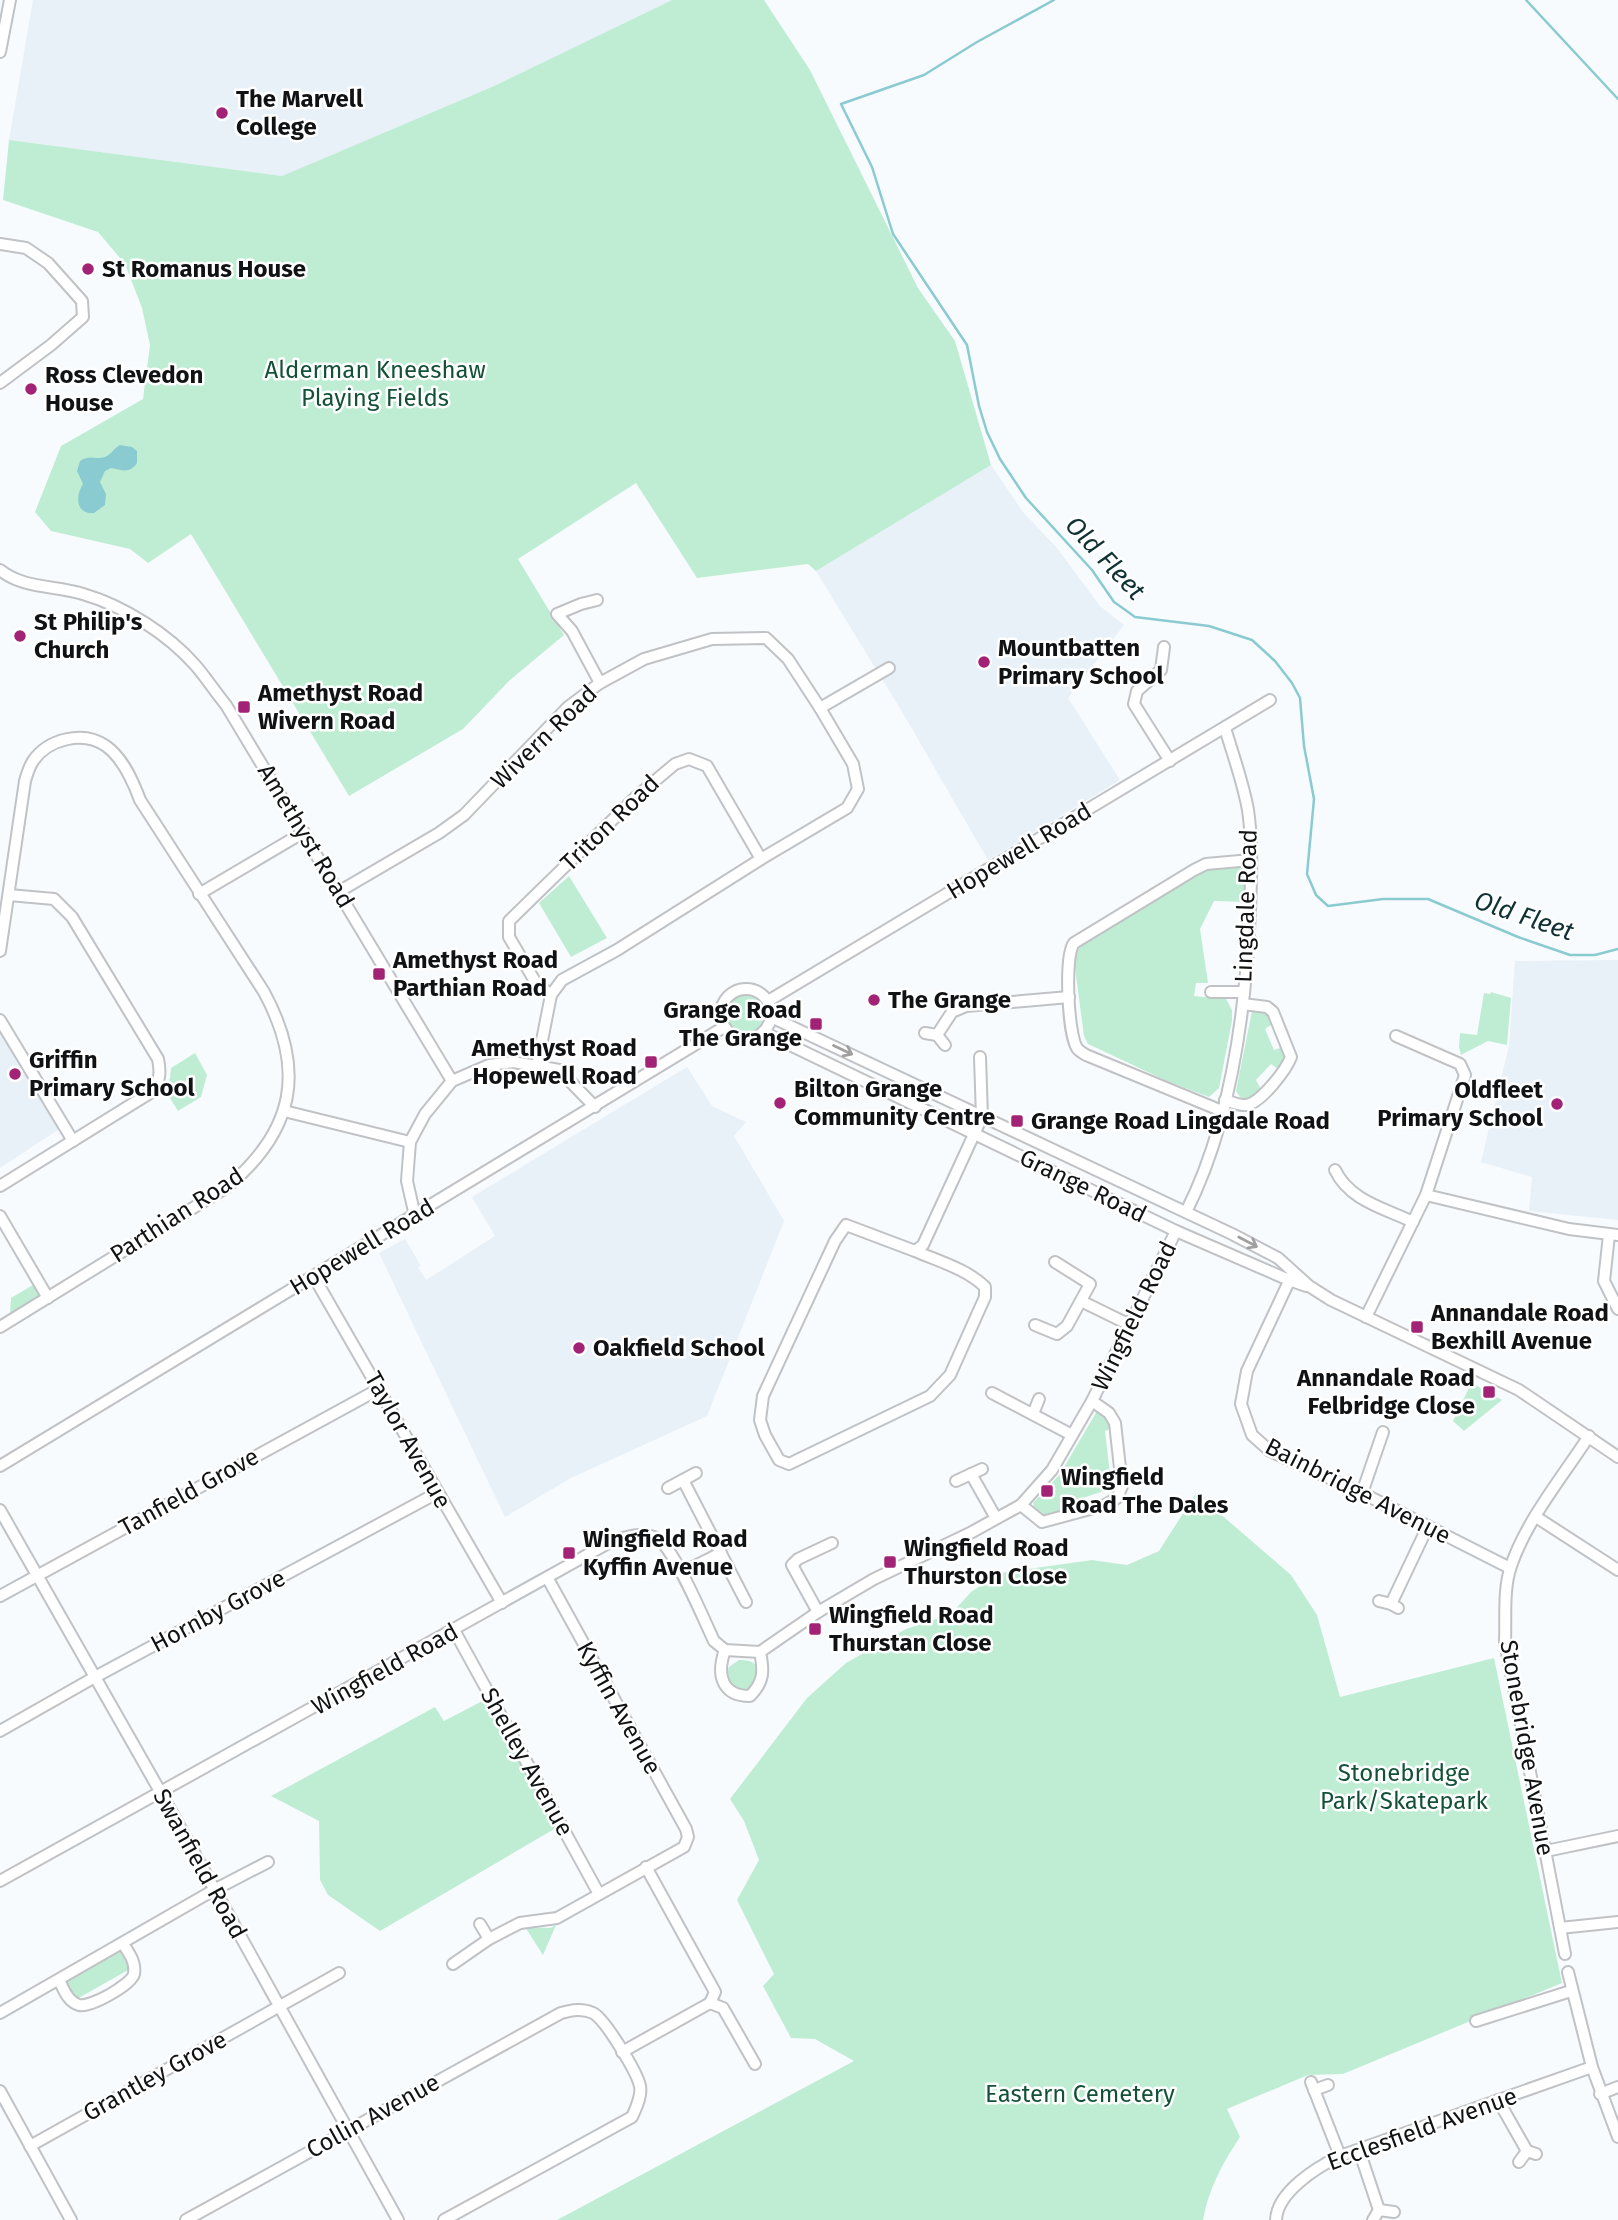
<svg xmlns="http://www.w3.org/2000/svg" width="1618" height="2220" font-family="'Fira Sans',sans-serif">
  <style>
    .built { fill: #e8f0f8 }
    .green { fill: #bfedd4 }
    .water { fill: #8acad1 }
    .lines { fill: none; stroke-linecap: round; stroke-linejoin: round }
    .stream { stroke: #8acad1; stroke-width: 2.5 }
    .minor-casing { stroke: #c0c2c5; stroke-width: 14 }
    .minor { stroke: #fff; stroke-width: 10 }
    .oneway { stroke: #a0a0a1 }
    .poi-dot { fill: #a22375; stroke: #fff; stroke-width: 2.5 }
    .labels { text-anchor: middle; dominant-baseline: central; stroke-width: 5; stroke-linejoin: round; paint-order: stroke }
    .poi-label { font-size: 24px; font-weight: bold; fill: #111213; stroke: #fff; text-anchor: start }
    .park-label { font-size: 24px; fill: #135238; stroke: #fff }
    .street-label { font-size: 24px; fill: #111213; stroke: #fff }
    .water-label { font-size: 26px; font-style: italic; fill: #103134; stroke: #fff }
  </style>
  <rect width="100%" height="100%" fill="#f8fbfe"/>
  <g class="built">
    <polygon points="33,0 672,0 494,86 282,176 9,140"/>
    <polygon points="991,465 1023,512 1057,548 1100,606 1124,625 1068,698 1120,780 988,860 904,715 816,571"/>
    <polygon points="1618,960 1618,1220 1529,1211 1532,1177 1481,1162 1509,1046 1515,961"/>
    <polygon points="0,1020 61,1128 0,1168"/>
    <polygon points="687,1067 712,1106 746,1122 734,1136 784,1221 707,1416 571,1478 505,1517 379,1253 405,1239 421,1266 418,1267 426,1280 495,1236 472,1197"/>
  </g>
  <g class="green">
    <polygon points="672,0 764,0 810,70 918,288 955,341 991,465 816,571 808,564 697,578 636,483 518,559 564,635 510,680 463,729 349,796 191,534 148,563 130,549 51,531 35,512 61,446 143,399 150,345 142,308 125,264 98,232 3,200 9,140 282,176 494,86"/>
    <polygon points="1248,862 1247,902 1214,901 1200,929 1208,983 1196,983 1194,996 1226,999 1232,1010 1232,1021 1219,1088 1209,1097 1167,1081 1088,1044 1084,1036 1074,961 1080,945 1208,866"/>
    <polygon points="569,876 607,938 571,957 539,903"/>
    <polygon points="1491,992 1511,998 1507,1045 1488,1041 1461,1055 1459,1047 1460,1033 1477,1035 1484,993 1490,994"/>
    <circle cx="745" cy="1014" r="19"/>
    <polygon points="1256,1008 1269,1013 1274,1023 1265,1029 1274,1050 1283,1047 1288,1057 1281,1071 1271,1064 1256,1080 1262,1091 1246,1101 1242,1100 1236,1091 1252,1011"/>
    <polygon points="195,1053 207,1075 201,1097 178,1111 165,1090 170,1078 171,1068"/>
    <polygon points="38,1282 38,1297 12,1315 10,1313 11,1298"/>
    <polygon points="1474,1384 1502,1400 1464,1431 1453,1421 1470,1386"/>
    <path d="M1097,1411L1108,1417L1113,1427L1105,1431L1111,1483L1104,1491L1061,1505L1063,1513C1051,1517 1035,1520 1033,1503L1060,1474Z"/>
    <path d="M1196,1493L1291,1575L1317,1615L1340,1697L1494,1658L1562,1983L1343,2074L1308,2075L1227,2109L1240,2137C1222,2164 1209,2188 1203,2220H557L854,2061L815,2039L791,2038L763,1986L774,1974L737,1900L759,1860L744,1821L730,1799L807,1698L846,1663L906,1629L951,1614L971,1592L1000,1573L1092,1560L1127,1565L1159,1551Z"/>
    <path d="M739,1660C762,1659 761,1674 753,1691L737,1693C731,1685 725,1677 729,1667Z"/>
    <polygon points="486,1699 556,1828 380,1931 328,1895 320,1880 319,1821 271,1796 435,1707 444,1721"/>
    <polygon points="556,1925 543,1955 525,1927 550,1928"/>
    <polygon points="119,1950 130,1969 75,2000 64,1981"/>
  </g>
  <path class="water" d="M120,445L132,447L137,451V463C130,474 122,470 111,468L105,471L100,482L106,494L105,505L94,513C76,515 75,496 83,484L77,471L80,461C90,454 95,460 105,457C112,454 114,448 120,445Z"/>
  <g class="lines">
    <g class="stream">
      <polyline points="1054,0 977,42 924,75 841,104 872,167 893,234 967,345 979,406 987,432 1000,459 1026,498 1092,570 1114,602 1124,609 1135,617 1209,626 1252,640 1275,661 1292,683 1300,698 1304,746 1314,799 1307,874 1316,895 1328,906 1383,899 1428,899 1518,937 1570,955 1595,955 1618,949"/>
      <polyline points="1526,0 1618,99"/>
    </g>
    <g class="minor-casing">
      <g id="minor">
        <polyline points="0,52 10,0"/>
        <polyline points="0,244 26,248 48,263 82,301 83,317 51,345 0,383"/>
        <path d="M0,570C24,589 54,585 83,594C124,606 168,634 196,666C207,679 216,693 226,705L452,1081"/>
        <polyline points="597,600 581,604 557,614 572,631 600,683"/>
        <polyline points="1164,647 1161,670 1137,691 1134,704 1170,761"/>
        <polyline points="820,708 889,668"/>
        <polyline points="340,891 439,833 464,815 568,707 600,683 644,659 712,639 766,638 788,659 820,708 853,764 858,789 847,808 761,859 617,950 562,980 551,995 537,1066"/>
        <polyline points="199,894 304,832"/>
        <path d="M0,951L25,781C27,774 29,767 33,761C48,739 83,730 106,746C123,758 133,781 140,800L264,992C306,1070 295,1130 227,1187L0,1327"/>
        <circle cx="746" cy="1014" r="25"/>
        <polyline points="1211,992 1244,992"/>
        <polyline points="551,995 536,983 509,937 509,921 637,796 675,764 689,759 707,766 761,859"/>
        <polyline points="768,1001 1270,700"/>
        <polyline points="771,1017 1232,1234 1278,1258 1309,1286 1331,1300 1519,1390 1618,1457"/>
        <polyline points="0,1020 73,1141"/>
        <polyline points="763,1032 1176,1231 1289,1280 1306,1286"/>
        <polyline points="925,1033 937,1035 945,1045"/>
        <polyline points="937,1035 952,1012 966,1006 1069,997"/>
        <path d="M1225,1100C1231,1102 1240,1106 1246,1105C1261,1103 1286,1070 1291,1057L1273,1012L1267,1007L1243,1004"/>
        <polyline points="284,1111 410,1142"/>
        <path d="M1222,1111L1086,1055C1083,1053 1079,1051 1077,1048C1068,1034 1064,956 1074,943L1194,870L1206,864L1251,860"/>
        <path d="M1335,1170C1350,1201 1384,1208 1413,1222"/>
        <path d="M0,1186L150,1093C160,1082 161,1074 158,1059L72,917L54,899L9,895"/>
        <polyline points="1426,1195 1569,1229 1618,1235"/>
        <path d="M1186,1212C1231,1123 1246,1010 1250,911C1251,878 1253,844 1248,810C1243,782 1233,755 1225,728"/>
        <polyline points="0,1216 48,1298"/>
        <polyline points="415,1216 407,1181 410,1142 425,1114 452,1081 489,1065 513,1062 537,1066 559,1070 595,1107"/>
        <polyline points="1609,1235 1604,1281 1618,1309"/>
        <path d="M915,1251C938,1261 967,1269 985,1287V1297L950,1375L930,1396L789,1464L779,1460L765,1435L760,1420L763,1396L835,1241L846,1225L915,1251L923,1245L982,1117L980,1057"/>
        <polyline points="1292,1275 1247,1371 1241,1404 1252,1435 1270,1451 1362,1493 1510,1568"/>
        <polyline points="314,1277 502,1603"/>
        <polyline points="1081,1301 1130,1325"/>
        <polyline points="1366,1317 1426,1195 1465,1075 1460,1064 1396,1036"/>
        <polyline points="1035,1325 1057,1334 1067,1326 1090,1284 1055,1262"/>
        <polyline points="992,1393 1072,1435"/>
        <polyline points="1033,1414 1039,1399"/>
        <polyline points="0,1466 724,1027"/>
        <polyline points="971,1474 996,1518"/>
        <polyline points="683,1480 746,1602"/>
        <polyline points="956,1481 982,1469"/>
        <polyline points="668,1488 696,1473"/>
        <polyline points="1362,1493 1383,1432"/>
        <polyline points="1021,1505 1042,1522 1105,1505 1117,1498 1122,1486 1115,1423 1109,1413 1092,1401"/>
        <polyline points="0,1510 161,1793 398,2220"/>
        <polyline points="1536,1517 1618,1570"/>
        <polyline points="681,1573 721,1553"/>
        <polyline points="0,1596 379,1389"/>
        <polyline points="1379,1601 1391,1604 1398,1608"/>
        <polyline points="1391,1604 1428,1526"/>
        <polyline points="818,1612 792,1565 798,1559 832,1543"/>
        <polyline points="454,1630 599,1894"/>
        <path d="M725,1650C716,1675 722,1696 750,1696C764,1682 764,1671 760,1652"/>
        <polyline points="0,1731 95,1677 437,1493"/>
        <polyline points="1546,1851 1618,1836"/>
        <polyline points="646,1867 715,1992 710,2003 723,2008 755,2064"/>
        <path d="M0,1881L614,1540C628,1537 645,1531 658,1539C675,1550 704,1620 714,1641L725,1650L760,1652L818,1612L874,1579L972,1532L1021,1505L1052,1470L1092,1401L1176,1231"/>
        <polyline points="480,1924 489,1939"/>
        <polyline points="1560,1928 1618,1922"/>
        <path d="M1565,1954L1505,1642C1506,1618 1503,1589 1511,1566C1526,1521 1563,1476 1589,1436"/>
        <polyline points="453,1964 489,1939 520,1923 557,1918 684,1847 688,1837 686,1829 548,1579"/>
        <polyline points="1568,1972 1592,2067 1618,2137"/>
        <path d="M59,1980C64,1990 68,2002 79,2005C90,2008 131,1985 134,1974C136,1962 129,1953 123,1944"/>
        <polyline points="0,2013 214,1890 268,1862"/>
        <polyline points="1476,2021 1571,1991"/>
        <polyline points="622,2052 710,2003"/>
        <polyline points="1311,2082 1340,2156"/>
        <polyline points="1314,2090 1328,2085"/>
        <polyline points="0,2091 71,2220"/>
        <polyline points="1600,2094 1618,2087"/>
        <polyline points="1498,2100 1527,2151"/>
        <polyline points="30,2146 339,1973"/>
        <polyline points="1359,2150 1379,2210"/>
        <polyline points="1519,2162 1527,2151 1536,2154"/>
        <path d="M186,2220L561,2013C572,2010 582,2008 593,2013C605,2019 637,2072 640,2086C642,2096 636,2108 632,2117L444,2220"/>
        <path d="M1276,2220C1277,2192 1317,2167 1340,2156L1592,2067"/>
        <polyline points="1373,2220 1379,2210 1394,2212"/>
      </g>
    </g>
    <use href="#minor" class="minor"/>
  </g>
  <defs><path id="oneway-shaft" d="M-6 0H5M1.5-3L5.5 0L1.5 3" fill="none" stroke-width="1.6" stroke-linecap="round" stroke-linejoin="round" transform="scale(1.75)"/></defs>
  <g class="oneway">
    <use href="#oneway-shaft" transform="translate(843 1050) rotate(25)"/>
    <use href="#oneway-shaft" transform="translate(1248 1242) rotate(28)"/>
  </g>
  <g class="poi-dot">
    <circle cx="222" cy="113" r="7"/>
    <circle cx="88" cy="269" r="7"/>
    <circle cx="31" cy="389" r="7"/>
    <circle cx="20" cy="636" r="7"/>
    <circle cx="984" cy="662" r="7"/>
    <rect x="237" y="700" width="14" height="14" rx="3.5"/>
    <rect x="372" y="967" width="14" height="14" rx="3.5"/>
    <circle cx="874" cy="1000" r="7"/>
    <rect x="809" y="1017" width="14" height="14" rx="3.5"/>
    <rect x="644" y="1055" width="14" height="14" rx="3.5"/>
    <circle cx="15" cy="1074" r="7"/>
    <circle cx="780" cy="1103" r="7"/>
    <circle cx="1557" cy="1104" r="7"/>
    <rect x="1010" y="1114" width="14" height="14" rx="3.5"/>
    <rect x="1410" y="1320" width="14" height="14" rx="3.5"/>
    <circle cx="579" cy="1348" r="7"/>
    <rect x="1482" y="1385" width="14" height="14" rx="3.5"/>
    <rect x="1040" y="1484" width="14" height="14" rx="3.5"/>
    <rect x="562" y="1546" width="14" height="14" rx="3.5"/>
    <rect x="883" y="1555" width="14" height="14" rx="3.5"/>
    <rect x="808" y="1622" width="14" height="14" rx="3.5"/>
  </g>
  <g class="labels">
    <g class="poi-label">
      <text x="236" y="99">The Marvell<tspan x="236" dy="28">College</tspan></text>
      <text x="102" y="269">St Romanus House</text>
      <text x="45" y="375">Ross Clevedon<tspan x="45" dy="28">House</tspan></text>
      <text x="34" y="622">St Philip's<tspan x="34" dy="28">Church</tspan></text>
      <text x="998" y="648">Mountbatten<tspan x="998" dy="28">Primary School</tspan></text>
      <text x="258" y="693">Amethyst Road<tspan x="258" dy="28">Wivern Road</tspan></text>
      <text x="393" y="960">Amethyst Road<tspan x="393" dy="28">Parthian Road</tspan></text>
      <text x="888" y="1000">The Grange</text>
      <text x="802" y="1010" text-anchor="end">Grange Road<tspan x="802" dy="28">The Grange</tspan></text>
      <text x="637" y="1048" text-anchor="end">Amethyst Road<tspan x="637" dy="28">Hopewell Road</tspan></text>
      <text x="29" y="1060">Griffin<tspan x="29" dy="28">Primary School</tspan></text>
      <text x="794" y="1089">Bilton Grange<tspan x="794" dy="28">Community Centre</tspan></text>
      <text x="1543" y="1090" text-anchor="end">Oldfleet<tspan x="1543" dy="28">Primary School</tspan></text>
      <text x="1031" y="1121">Grange Road Lingdale Road</text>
      <text x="1431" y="1313">Annandale Road<tspan x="1431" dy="28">Bexhill Avenue</tspan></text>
      <text x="593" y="1348">Oakfield School</text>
      <text x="1475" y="1378" text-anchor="end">Annandale Road<tspan x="1475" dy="28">Felbridge Close</tspan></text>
      <text x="1061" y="1477">Wingfield<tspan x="1061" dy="28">Road The Dales</tspan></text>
      <text x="583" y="1539">Wingfield Road<tspan x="583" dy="28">Kyffin Avenue</tspan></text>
      <text x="904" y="1548">Wingfield Road<tspan x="904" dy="28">Thurston Close</tspan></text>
      <text x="829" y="1615">Wingfield Road<tspan x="829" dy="28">Thurstan Close</tspan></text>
    </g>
    <g class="park-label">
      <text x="375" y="370">Alderman Kneeshaw<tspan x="375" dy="28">Playing Fields</tspan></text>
      <text x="1404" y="1773">Stonebridge<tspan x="1404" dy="28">Park/Skatepark</tspan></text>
      <text x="1080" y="2094">Eastern Cemetery</text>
    </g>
    <g class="street-label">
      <text transform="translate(544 737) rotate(-44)">Wivern Road</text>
      <text transform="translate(610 823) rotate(-44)">Triton Road</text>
      <text transform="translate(306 836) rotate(59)">Amethyst Road</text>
      <text transform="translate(1019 851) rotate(-31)">Hopewell Road</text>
      <text transform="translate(1246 906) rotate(-88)">Lingdale Road</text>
      <text transform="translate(1083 1186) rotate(26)">Grange Road</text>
      <text transform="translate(177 1215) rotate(-33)">Parthian Road</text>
      <text transform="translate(362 1247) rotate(-31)">Hopewell Road</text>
      <text transform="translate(1134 1316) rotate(-64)">Wingfield Road</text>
      <text transform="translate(408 1440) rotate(61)">Taylor Avenue</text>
      <text transform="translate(1358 1491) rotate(27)">Bainbridge Avenue</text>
      <text transform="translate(189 1492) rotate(-29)">Tanfield Grove</text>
      <text transform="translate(218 1611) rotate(-28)">Hornby Grove</text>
      <text transform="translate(385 1669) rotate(-29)">Wingfield Road</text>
      <text transform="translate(619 1708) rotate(61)">Kyffin Avenue</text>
      <text transform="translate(1527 1748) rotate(80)">Stonebridge Avenue</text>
      <text transform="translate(527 1762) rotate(61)">Shelley Avenue</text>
      <text transform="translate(200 1864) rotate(61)">Swanfield Road</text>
      <text transform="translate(155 2076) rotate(-29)">Grantley Grove</text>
      <text transform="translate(373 2116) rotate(-29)">Collin Avenue</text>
      <text transform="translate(1422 2129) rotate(-20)">Ecclesfield Avenue</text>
    </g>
    <g class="water-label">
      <text transform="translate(1105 558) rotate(47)">Old Fleet</text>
      <text transform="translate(1524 916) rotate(19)">Old Fleet</text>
    </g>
  </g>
</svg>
